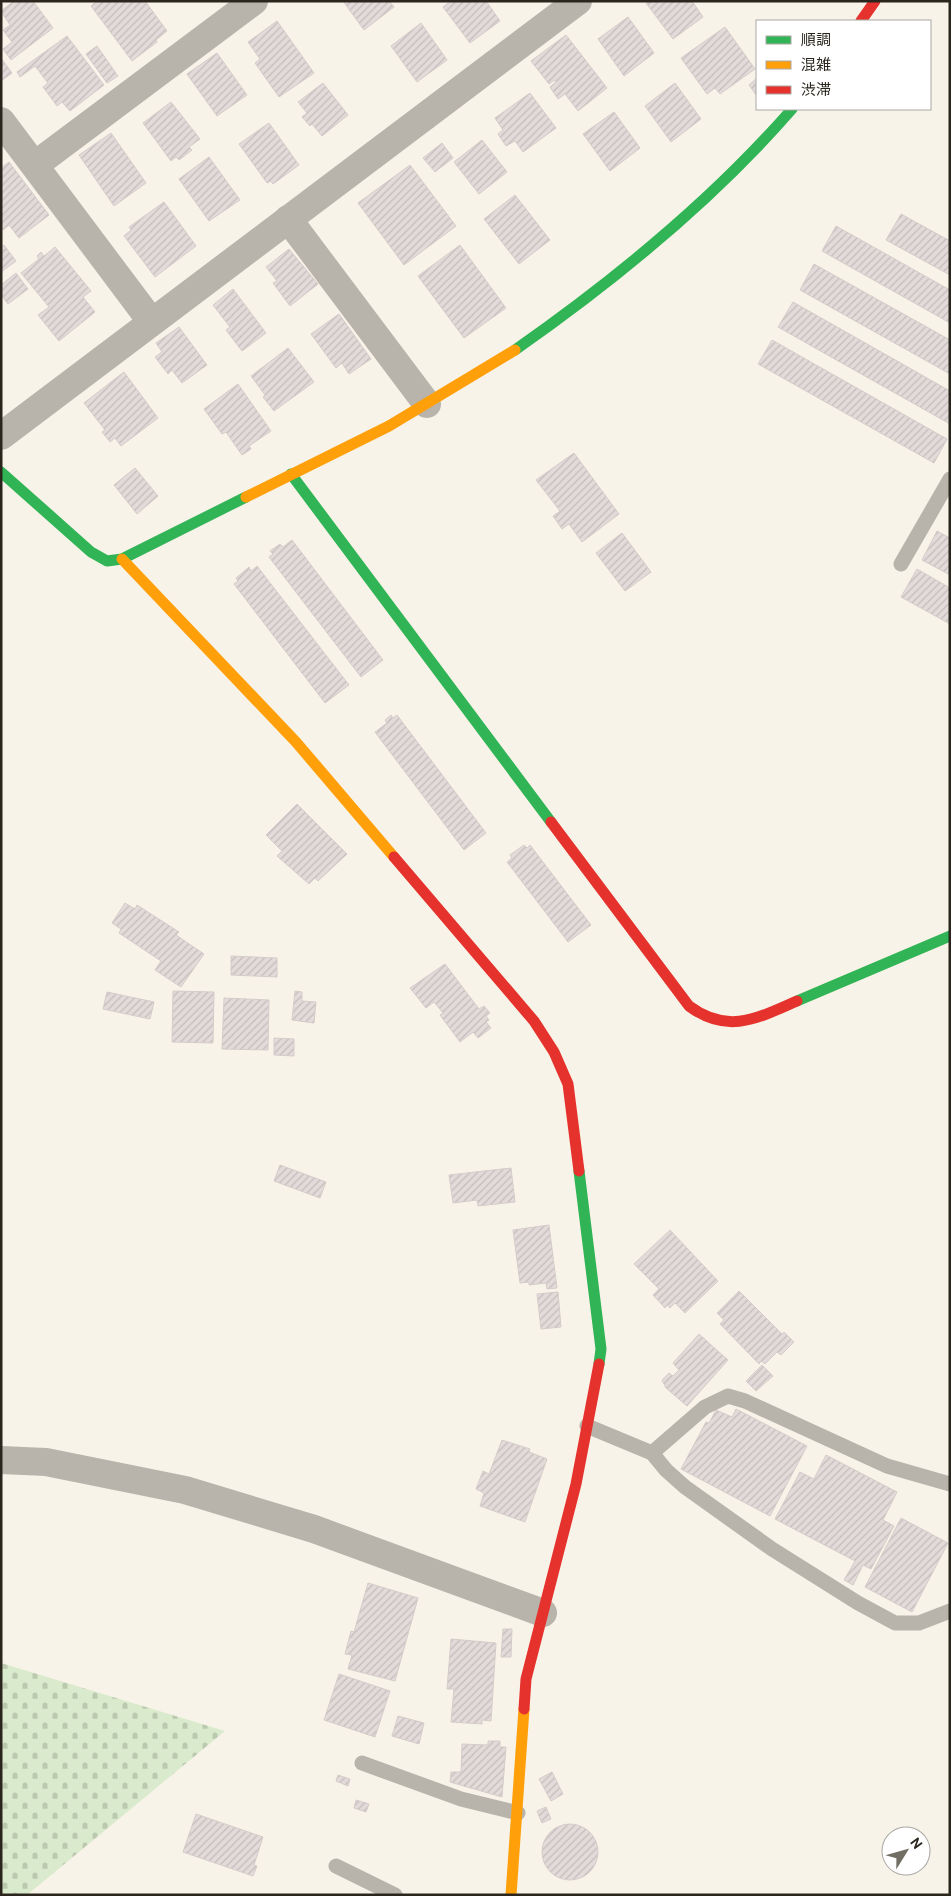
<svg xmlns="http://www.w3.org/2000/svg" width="951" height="1896" font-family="Cabin,'Noto Sans JP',sans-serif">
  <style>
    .cemetery { fill: url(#cemetery-stones) }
    .building { fill: url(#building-hatch); stroke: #d3ccca }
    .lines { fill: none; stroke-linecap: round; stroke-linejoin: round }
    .lane { stroke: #b8b4ac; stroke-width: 15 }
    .street { stroke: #b8b4ac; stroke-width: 28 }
    .fast { stroke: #30b455; stroke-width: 11 }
    .slow { stroke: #ff9f0a; stroke-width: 11 }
    .jam { stroke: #e5322d; stroke-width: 11 }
  </style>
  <defs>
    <pattern id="cemetery-stones" width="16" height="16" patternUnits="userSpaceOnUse" patternTransform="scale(1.25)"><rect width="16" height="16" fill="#daeacc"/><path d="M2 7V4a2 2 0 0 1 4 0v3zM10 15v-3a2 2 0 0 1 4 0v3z" fill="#bbc9af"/></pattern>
    <pattern id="building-hatch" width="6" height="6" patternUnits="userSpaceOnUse" patternTransform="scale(1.25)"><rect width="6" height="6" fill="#e3dbd9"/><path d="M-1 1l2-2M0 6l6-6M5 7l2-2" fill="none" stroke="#c3bcba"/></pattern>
  </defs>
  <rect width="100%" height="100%" fill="#f8f3e8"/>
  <polygon class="cemetery" points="1,1663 225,1731 27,1895 1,1895"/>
  <g class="building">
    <polygon points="14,1 33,1 53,28 11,60 3,49 12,42 3,30 10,25 1,11"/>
    <polygon points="97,1 145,1 167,31 156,40 157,42 132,61 91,6"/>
    <polygon points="343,1 389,1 394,7 364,30"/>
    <polygon points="451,1 486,1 500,21 470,43 443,7"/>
    <polygon points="649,1 692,1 703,17 673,39 646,3"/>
    <polygon points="628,17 654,53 624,76 598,39"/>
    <polygon points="277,21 314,73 279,97 255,63 260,59 248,42"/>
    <polygon points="421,23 447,60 417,82 391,46"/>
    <polygon points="725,27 755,69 720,94 715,88 707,94 681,58"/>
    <polygon points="566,35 607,88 578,111 565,94 558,99 550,87 556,82 555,80 549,84 531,61"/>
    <polygon points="67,36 104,85 70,111 62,102 57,106 43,87 48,83 35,66 20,77 17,72"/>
    <polygon points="97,46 118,76 107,83 86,54"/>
    <polygon points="217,53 247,95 217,116 187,74"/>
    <polygon points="1,58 12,73 1,81"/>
    <polygon points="757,78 757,96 749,85"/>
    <polygon points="323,83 348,115 322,136 312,124 310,126 302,117 307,113 298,102"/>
    <polygon points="675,83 701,119 671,142 645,106"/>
    <polygon points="530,93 556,128 523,152 515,141 506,146 498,134 503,130 495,118"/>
    <polygon points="171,102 200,139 189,147 192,150 179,160 176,157 171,161 143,123"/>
    <polygon points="614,112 640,148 610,171 583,134"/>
    <polygon points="269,123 299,165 273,184 271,181 267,183 239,144"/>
    <polygon points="111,133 146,183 114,206 79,155"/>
    <polygon points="482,140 507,172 479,194 454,162"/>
    <polygon points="442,143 453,158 435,172 423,158"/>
    <polygon points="209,157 240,200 209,221 179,179"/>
    <polygon points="9,162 49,215 19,238 9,225 3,230 1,228 1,168"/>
    <polygon points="410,165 456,226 404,265 358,203"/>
    <polygon points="515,195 550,240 519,264 484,219"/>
    <polygon points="164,202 196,246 155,277 124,236 131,230 129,227"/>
    <polygon points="901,214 950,241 950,275 886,240"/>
    <polygon points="836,226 950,290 950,323 822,251"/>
    <polygon points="4,245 16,261 1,272 1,247"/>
    <polygon points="460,245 506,308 464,338 418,276"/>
    <polygon points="55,247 91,291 83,297 95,312 59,341 38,315 49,307 21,273 39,259 37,256 41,252 44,256"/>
    <polygon points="289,249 318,284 290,306 273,283 277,281 266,267"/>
    <polygon points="814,264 950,340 950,374 800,290"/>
    <polygon points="16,273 28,289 8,304 1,295 1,285"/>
    <polygon points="233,289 266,333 242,351 226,330 230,327 213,305"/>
    <polygon points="793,302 950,391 950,424 778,327"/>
    <polygon points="339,314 371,359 349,374 342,363 336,368 311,334"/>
    <polygon points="179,327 207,365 182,383 172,370 168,374 155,357 162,352 156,343"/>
    <polygon points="772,340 947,439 934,463 758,364"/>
    <polygon points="288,348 314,382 274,411 263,397 265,395 251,376"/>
    <polygon points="124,372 158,418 121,446 115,438 110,442 102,432 105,430 84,403"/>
    <polygon points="238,384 271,431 249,446 251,449 242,455 226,432 222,434 204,409"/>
    <polygon points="574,453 619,514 582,542 569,524 562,529 553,516 560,511 536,480"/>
    <polygon points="135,468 158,496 137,514 114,485"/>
    <polygon points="937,531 950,538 950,575 922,560"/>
    <polygon points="622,533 651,572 625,591 596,553"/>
    <polygon points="292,540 383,660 361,677 269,557 273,554 270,551 280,544 283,547"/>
    <polygon points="257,566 349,685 325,703 234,584 238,581 236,578 249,567 251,571"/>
    <polygon points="917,569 950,588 950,624 901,597"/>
    <polygon points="391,715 393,718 397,715 486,833 464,850 375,732 387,723 385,720"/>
    <polygon points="297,804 347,854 318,881 315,878 309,884 277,856 282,851 266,835"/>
    <polygon points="524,845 527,848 530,845 591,925 568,942 507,862 512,858 510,855"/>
    <polygon points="125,903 135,909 137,905 179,932 176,935 204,954 181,987 155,970 161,961 119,933 121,929 112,923"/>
    <polygon points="231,956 277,958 277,977 231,975"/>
    <polygon points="445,964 479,1009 484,1006 490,1013 486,1016 489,1020 486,1022 491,1028 478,1038 473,1032 460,1042 440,1015 443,1013 434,1002 426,1008 410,988"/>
    <polygon points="173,991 214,992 213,1043 172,1042"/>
    <polygon points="295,991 302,992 302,1001 316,1002 314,1023 292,1020"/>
    <polygon points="107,992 154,1002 150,1019 103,1009"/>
    <polygon points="224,998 269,1000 268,1050 222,1049"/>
    <polygon points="274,1038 294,1039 294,1056 274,1055"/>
    <polygon points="280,1165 326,1182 320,1198 274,1181"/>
    <polygon points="511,1168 515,1202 478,1206 477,1200 453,1203 449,1175"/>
    <polygon points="549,1225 557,1288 547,1289 546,1283 529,1285 529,1282 520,1283 513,1230"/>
    <polygon points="670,1230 718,1281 685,1313 675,1303 670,1308 667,1305 665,1308 653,1295 659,1289 634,1264"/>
    <polygon points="739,1291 782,1334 784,1332 794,1342 781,1355 777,1352 765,1364 761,1361 759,1364 720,1324 724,1320 717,1313"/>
    <polygon points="558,1292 561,1327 541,1329 537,1294"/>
    <polygon points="699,1334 728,1360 687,1406 666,1388 662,1380 669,1373 673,1376 679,1370 673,1363"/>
    <polygon points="762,1365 773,1376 756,1391 746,1381"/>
    <polygon points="736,1409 807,1446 770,1516 681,1469 706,1422 709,1423 716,1410 732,1417"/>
    <polygon points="502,1440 530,1449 529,1452 547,1459 525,1522 480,1506 484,1493 476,1489 483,1471 489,1474"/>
    <polygon points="826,1455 897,1492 883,1520 894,1526 871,1569 863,1565 853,1585 844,1580 855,1561 775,1519 800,1472 814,1479"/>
    <polygon points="901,1518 948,1543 912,1612 865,1587"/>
    <polygon points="368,1583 418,1598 395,1681 348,1669 352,1655 345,1654 351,1631 354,1632"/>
    <polygon points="503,1629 512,1629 511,1657 501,1657"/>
    <polygon points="451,1639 496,1643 491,1721 482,1720 482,1724 451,1722 454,1689 447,1689"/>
    <polygon points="339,1674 390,1691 375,1737 324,1720"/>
    <polygon points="398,1716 424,1723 419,1744 392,1736"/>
    <polygon points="488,1741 500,1741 500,1747 506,1747 502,1797 450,1782 451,1772 461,1772 462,1744 488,1745"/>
    <polygon points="552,1772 563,1794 551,1801 539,1779"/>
    <polygon points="338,1775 350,1779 348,1786 336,1781"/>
    <polygon points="356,1800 369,1804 366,1812 354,1808"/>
    <polygon points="546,1807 551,1819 542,1823 537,1811"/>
    <polygon points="196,1814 263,1837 254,1865 257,1866 253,1876 183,1852"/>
    <circle cx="570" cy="1852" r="28"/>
  </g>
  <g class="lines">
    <g class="lane">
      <polyline points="901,564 950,479"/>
      <polyline points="587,1426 652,1453 666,1470 685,1487 772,1549 858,1603 895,1623 919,1623 950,1611"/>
      <polyline points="652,1453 705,1407 728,1396 745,1401 887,1466 950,1484"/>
      <polyline points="362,1763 461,1799 518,1813"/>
      <polyline points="336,1866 395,1895"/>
    </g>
    <g class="street">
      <polyline points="1,121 151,321"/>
      <polyline points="35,165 254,1"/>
      <polyline points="288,219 427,404"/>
      <polyline points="1,436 578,1"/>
      <polyline points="1,1460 46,1462 185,1490 314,1529 543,1613"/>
    </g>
    <g class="fast">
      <path d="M515,350C615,280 712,201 792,109"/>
      <polyline points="1,472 91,552 107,561 122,559 246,497"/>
      <polyline points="291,474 551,822"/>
      <polyline points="797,1001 950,936"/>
      <polyline points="579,1171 601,1349 599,1364"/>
    </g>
    <g class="slow">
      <polyline points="246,497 389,426 515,350"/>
      <polyline points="122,559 296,742 394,857"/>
      <polyline points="511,1895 524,1709"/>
    </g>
    <g class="jam">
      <polyline points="861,21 875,1"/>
      <path d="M551,822L689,1006C728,1035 758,1018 797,1001"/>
      <polyline points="394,857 534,1021 554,1052 568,1084 579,1171"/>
      <polyline points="524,1709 526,1679 576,1484 599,1364"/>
    </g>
  </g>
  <rect width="951" height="1896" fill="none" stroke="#2a261d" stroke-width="5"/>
  <rect x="756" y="20" width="175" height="90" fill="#ffffff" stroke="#aaa8a5"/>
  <rect x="766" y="36" width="25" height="8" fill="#30b455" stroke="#aaa8a5"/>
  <text x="801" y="45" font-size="15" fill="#2a261d">順調</text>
  <rect x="766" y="61" width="25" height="8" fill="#ff9f0a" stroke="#aaa8a5"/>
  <text x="801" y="70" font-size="15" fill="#2a261d">混雑</text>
  <rect x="766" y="86" width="25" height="8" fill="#e5322d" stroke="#aaa8a5"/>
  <text x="801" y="95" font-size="15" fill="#2a261d">渋滞</text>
  <g transform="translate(906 1851) rotate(53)"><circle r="24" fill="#ffffff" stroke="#aaa8a5"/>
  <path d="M0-4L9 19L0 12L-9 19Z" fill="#726e64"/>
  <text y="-8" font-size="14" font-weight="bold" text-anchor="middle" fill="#2a261d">N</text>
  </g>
</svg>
